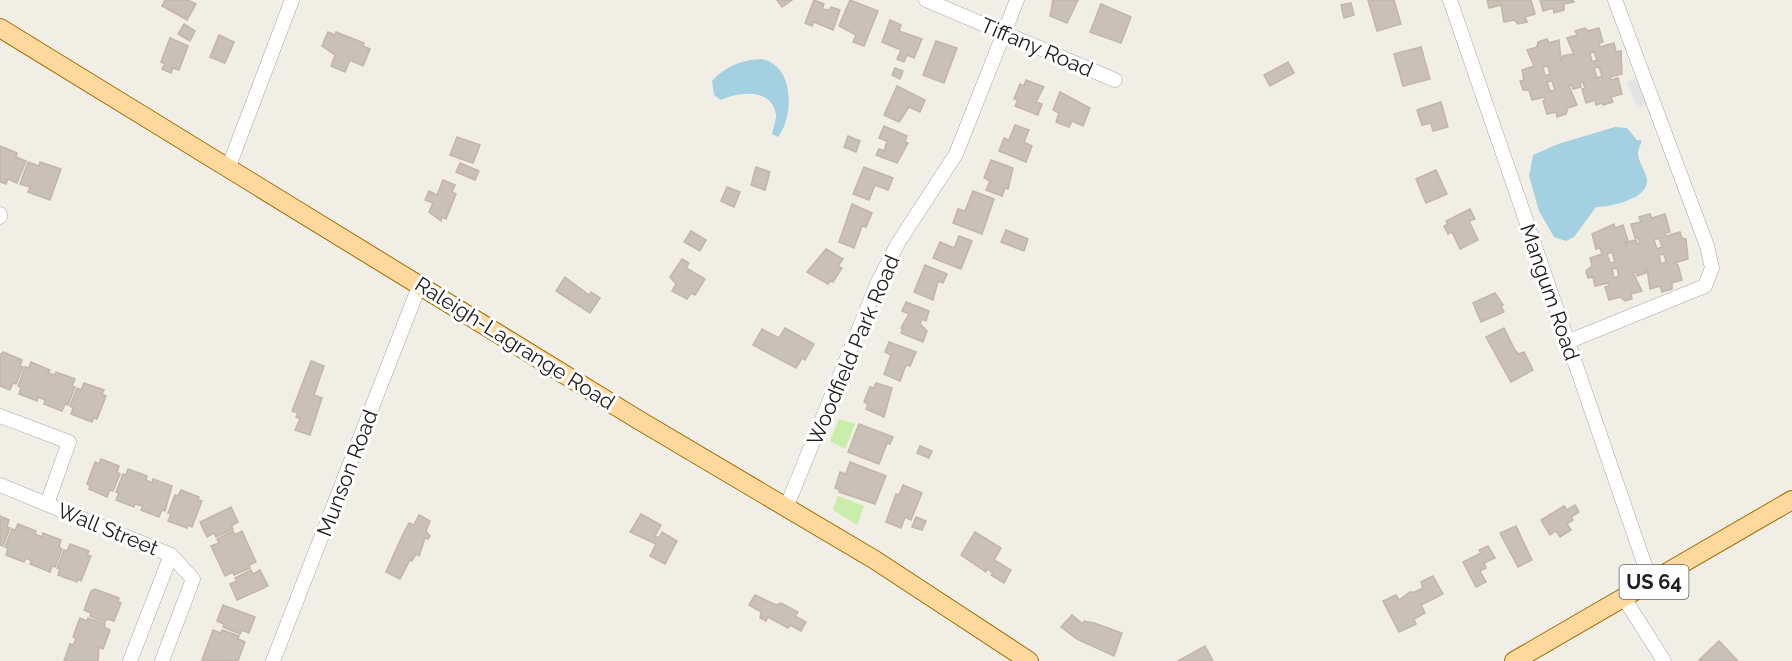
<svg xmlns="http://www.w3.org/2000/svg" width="1792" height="661" font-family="Raleway,sans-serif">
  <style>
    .grass { fill: #c8eea9 }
    .parking { fill: #e4e4e4 }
    .water { fill: #a3d1e2 }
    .building { fill: #c9c1b8; stroke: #c4b5a7; stroke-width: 1.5; fill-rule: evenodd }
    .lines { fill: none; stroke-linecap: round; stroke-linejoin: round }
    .minor-casing { stroke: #a7a7a7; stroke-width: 15 }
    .major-casing { stroke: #9c6e00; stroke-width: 20 }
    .minor { stroke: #fff; stroke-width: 14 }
    .major { stroke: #ffd89d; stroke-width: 18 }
    .labels { text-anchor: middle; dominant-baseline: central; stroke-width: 6; stroke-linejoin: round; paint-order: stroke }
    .shield { fill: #fff; stroke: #636363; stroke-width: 1.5 }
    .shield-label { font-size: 20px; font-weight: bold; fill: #202020 }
    .street-label { font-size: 21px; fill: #202020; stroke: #fff }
  </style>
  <rect width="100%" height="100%" fill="#f1eee6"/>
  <g class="grass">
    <polygon points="839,419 855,424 845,449 830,441"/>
    <polygon points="838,496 864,506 857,525 833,510"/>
  </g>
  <polygon class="parking" points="1638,78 1648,104 1637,108 1627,82"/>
  <g class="water">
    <path d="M760,59C794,63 795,115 778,137L772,134C773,128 776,121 776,115C772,87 738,92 721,100L714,95L712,81C725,67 740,60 760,59Z"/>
    <path d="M1615,127L1627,128L1637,140H1641C1642,145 1638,147 1638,153C1638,162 1646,171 1647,180C1649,199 1609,207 1596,207L1574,237L1566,241L1554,237L1539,211L1529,176L1533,155L1558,144Z"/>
  </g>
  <g class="building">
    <polygon points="165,0 188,0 196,4 187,20 162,6"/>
    <polygon points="777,0 792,0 782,7"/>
    <polygon points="814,0 824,4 822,9 830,10 831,7 840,10 833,30 814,22 812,26 805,23"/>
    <polygon points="850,0 878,11 864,46 853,42 856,35 839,26"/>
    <polygon points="1053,0 1078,0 1067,23 1050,16"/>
    <polygon points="1368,0 1394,0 1401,24 1377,31"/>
    <polygon points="1487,0 1531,0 1535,14 1525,17 1527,22 1518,24 1514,20 1504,22 1501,5 1489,8"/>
    <polygon points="1540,0 1573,0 1574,2 1564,4 1564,10 1554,13 1553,8 1543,11"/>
    <polygon points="1351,3 1354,15 1344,18 1341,5"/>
    <polygon points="1101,4 1131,17 1121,43 1090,32"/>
    <polygon points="890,20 901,25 899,31 922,39 914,58 907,55 904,62 897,59 901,50 882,42"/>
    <polygon points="184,24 195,31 190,41 178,34"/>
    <path d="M1585,28L1588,31L1599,28L1603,42L1599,43L1600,47L1614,43L1616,52L1621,51L1622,74L1610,77L1611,80L1618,78L1622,94L1611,97L1613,102L1603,105L1602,103L1596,105L1595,100L1586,103L1582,89L1585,88L1583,82L1580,83L1581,87L1573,89L1572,85L1569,86L1577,105L1568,108L1566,114L1557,117L1556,112L1547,114L1543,101L1545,100V97L1532,100L1529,90H1523L1520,81L1524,80L1522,70L1534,66L1527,50L1537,47L1538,42L1547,39L1549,43L1559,40L1561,61L1563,56L1572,54L1575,57L1567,38L1577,35L1575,31ZM1594,52L1597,60L1592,62L1590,53ZM1548,66L1550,74L1545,76L1543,67ZM1599,67L1602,76L1597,78L1594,68ZM1552,81L1555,90L1550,91L1547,82Z"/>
    <polygon points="328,32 335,35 336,32 364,43 363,46 370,49 363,66 350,60 345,72 331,66 335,55 322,46"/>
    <polygon points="219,35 234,42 225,63 210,57"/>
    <polygon points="170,38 188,46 179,70 173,68 171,73 162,69 165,64 161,62"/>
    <polygon points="936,41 957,48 944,83 923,75"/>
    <polygon points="1421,47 1430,79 1403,86 1394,54"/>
    <polygon points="1288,62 1294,73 1270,86 1264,75"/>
    <polygon points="895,68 903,71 900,79 892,75"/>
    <polygon points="1026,80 1044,87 1036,102 1042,104 1038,115 1015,106 1018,100 1014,99 1020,84 1024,86"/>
    <polygon points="897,86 925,100 920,112 909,107 899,122 884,115"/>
    <polygon points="1060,92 1090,108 1083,126 1072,121 1069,127 1056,122 1059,113 1053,110"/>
    <polygon points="1441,102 1448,127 1433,131 1431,123 1422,125 1417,110"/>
    <polygon points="1015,125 1029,130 1024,142 1032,146 1026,162 999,151 1004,138 1009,140"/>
    <polygon points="884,126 907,136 905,142 908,143 897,163 876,155 879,149 884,151 887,141 879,138"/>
    <polygon points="848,136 860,141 856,152 844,147"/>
    <polygon points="457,137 480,145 473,163 450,155"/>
    <polygon points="0,146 17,153 16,157 26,161 17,183 8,179 6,184 0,182"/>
    <polygon points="991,160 1013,168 1008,189 1005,188 1002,196 986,190 990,181 984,178"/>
    <polygon points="28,162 39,166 40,162 61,169 50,200 28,192 30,187 20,184"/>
    <polygon points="460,163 479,171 475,180 456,172"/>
    <polygon points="756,167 770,172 765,190 751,185"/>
    <polygon points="864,167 893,178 888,190 875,185 869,200 853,194"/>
    <polygon points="1436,170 1447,194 1426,203 1416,179"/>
    <polygon points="443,180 455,185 452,192 456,194 446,219 442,217 441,221 429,212 433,203 425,200 429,191 437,195"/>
    <polygon points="727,187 740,192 734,207 721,201"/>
    <polygon points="973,191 994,199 982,234 953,223 958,209 965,211"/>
    <polygon points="852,204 872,213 866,227 862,226 854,248 839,242"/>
    <polygon points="1470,209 1475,219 1469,221 1478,240 1460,249 1452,232 1448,234 1444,226 1448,224 1446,221"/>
    <path d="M1650,214L1652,218L1665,214L1670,232L1665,233L1666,236L1680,232L1682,238L1686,239L1688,259L1674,263L1678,265L1682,280L1672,283V289L1662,292L1660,286L1650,289L1647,269H1645L1646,273L1637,276L1636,272L1633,273L1642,291L1631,294L1632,299L1625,301L1620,297L1609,300L1605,287L1609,286L1608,283L1595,286L1593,277L1588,278L1586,271L1592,266L1590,258L1602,254L1600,248L1596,249L1592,234L1614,224L1615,228L1623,225L1628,241L1625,242L1626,247L1627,242L1636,240L1637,244L1640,243L1638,238H1635L1631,224L1641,222L1639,217ZM1659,238L1662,247L1657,249L1654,240ZM1612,252L1615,262L1610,263L1607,254ZM1664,254L1666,262L1661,264L1659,255ZM1617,268L1619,276L1614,278L1612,269Z"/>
    <polygon points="1006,230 1028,239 1024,251 1001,242"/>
    <polygon points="691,231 706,240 700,251 684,242"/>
    <polygon points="959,236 972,241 961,269 933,258 940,242 954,248"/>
    <polygon points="826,249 843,259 838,266 842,268 833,282 830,281 828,284 807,272"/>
    <polygon points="682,259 689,263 686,268 705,279 695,295 691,293 687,299 672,291 676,284 670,277"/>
    <polygon points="925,265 947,274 943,283 938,281 933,300 914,292"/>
    <polygon points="565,277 589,295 591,292 600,298 590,313 556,291"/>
    <polygon points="1495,293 1503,305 1501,306 1504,312 1481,322 1473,303"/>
    <polygon points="906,302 929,311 926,321 922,319 920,324 927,331 923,342 901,333 903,328 901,328 909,314 902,311"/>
    <polygon points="785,328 814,344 805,360 802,358 796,368 753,345 762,329 779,338"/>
    <polygon points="1504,328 1515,350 1519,354 1524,352 1533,370 1511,382 1486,337"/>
    <polygon points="889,342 916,352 910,366 906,365 900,381 884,374 891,355 885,352"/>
    <polygon points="3,352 22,360 20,366 23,367 16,384 13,383 10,390 0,386 0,355"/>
    <polygon points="311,361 324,366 314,395 322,398 310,435 295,430 300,419 296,417 298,413 292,411"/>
    <polygon points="31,362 50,370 48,373 55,375 56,372 75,379 72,386 75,387 68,405 65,404 62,411 44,404 45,400 38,397 37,401 19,394 21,387 18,386 25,367 29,368"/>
    <polygon points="84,383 104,390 102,394 106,396 97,419 94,418 92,422 71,414 73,408 70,406 77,388 81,390"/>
    <polygon points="876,383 892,388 884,417 866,409 868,404 864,402 870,387 874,388"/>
    <polygon points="859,424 893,437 890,444 887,443 879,464 848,452"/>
    <polygon points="920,446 932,451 929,458 917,453"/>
    <polygon points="101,459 119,466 117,472 120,474 113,491 110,490 107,497 89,489 90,486 87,484 95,462 99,464"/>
    <polygon points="850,462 886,476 875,504 839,492 840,490 835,488 840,472 846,474"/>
    <polygon points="128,469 147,476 146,480 152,483 153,479 172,486 165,511 162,510 159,517 141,510 143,506 135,504 134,507 116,500 119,493 116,492 123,474 126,475"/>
    <polygon points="903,485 922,493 911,520 905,517 901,528 886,522 896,494 899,495"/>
    <polygon points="181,490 199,497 198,500 202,501 192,527 188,525 187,528 168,521 171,514 168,513 175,495 178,496"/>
    <polygon points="1575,505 1579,512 1571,517 1573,520 1567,524 1571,530 1560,537 1556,531 1550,535 1541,520 1564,506 1567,510"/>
    <polygon points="231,507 238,522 231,526 233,529 216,537 214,533 207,537 200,522"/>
    <polygon points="641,514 661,525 655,536 659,538 662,532 677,541 665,564 650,556 656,544 630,532"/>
    <polygon points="419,515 430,521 426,531 430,536 428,539 425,538 419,556 416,554 412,561 410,560 400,579 386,572 403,534 409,523 414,525"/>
    <polygon points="0,516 9,520 7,527 10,528 3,546 0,545"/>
    <polygon points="916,517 926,521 922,530 912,527"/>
    <polygon points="18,524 36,531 35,534 42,537 43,533 61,540 59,547 62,549 55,567 52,566 50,572 30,564 32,561 26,558 24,562 6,555 8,548 5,547 12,529 15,530"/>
    <polygon points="1516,526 1532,560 1518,567 1500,533"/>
    <polygon points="233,531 235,535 242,531 256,562 249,565 250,568 234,575 233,572 225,576 211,546 219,543 217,539"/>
    <polygon points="975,532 1001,548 994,560 1011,570 1004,583 991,575 993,573 987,569 986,572 961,555"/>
    <polygon points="70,544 89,551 87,555 91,556 81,581 77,579 77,582 58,575 60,569 57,568 64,550 67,551"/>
    <polygon points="1488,546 1495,558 1484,563 1486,568 1480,571 1486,582 1476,587 1463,562 1481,553 1479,550"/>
    <polygon points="251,570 253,574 260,570 268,586 237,600 230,584 237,581 235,578"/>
    <polygon points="1433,576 1443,594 1421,605 1425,613 1414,619 1416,624 1399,632 1383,601 1396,595 1399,600 1410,592 1415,592 1423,588 1421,582"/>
    <polygon points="95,589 119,598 118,602 121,603 114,621 107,619 105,622 90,616 91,613 84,610 91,591"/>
    <polygon points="755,595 776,605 781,603 798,612 795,616 806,622 801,631 790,625 788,628 768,617 766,621 760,618 761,612 749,605"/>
    <polygon points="223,605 255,617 249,633 242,630 240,634 223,627 224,624 217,621"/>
    <polygon points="1072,615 1083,624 1084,621 1094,623 1122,633 1114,656 1077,639 1061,627"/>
    <polygon points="80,618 87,621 88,618 105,624 104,627 110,630 103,649 99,647 98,661 64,661 70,644 73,645 76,639 73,637"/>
    <polygon points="213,630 221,633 222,630 239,636 238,639 245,642 238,661 202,660"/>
    <polygon points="1719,641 1738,661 1700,661 1699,660"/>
    <polygon points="1205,646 1213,661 1178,661"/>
  </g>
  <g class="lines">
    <g class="minor-casing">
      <g id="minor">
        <polyline points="926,0 1115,80"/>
        <polyline points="1450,0 1651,583"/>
        <polyline points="229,166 292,0"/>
        <polyline points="0,214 0,217"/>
        <polyline points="1567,342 1705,286 1712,268 1707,246 1615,0"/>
        <polyline points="0,416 69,442 47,504"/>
        <polyline points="0,485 171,555 193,579 162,661"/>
        <polyline points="786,508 878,282 898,243 956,154 1017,0"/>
        <polyline points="1624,598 1664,661"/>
        <polyline points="130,661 171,555"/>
        <polyline points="273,661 420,284"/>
      </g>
    </g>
    <g class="major-casing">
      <g id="major">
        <polyline points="0,28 637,419 875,560 1029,661"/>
        <polyline points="1514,661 1792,500"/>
      </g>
    </g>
    <use href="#minor" class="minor"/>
    <use href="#major" class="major"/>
  </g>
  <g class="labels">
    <rect class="shield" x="1619.5" y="565" width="69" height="34" rx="4.5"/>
    <g class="shield-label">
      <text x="1654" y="582">US 64</text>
    </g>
    <g class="street-label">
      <text transform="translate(1037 47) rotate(23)">Tiffany Road</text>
      <text transform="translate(1550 292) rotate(71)">Mangum Road</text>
      <text transform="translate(515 343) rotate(32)">Raleigh-Lagrange Road</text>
      <text transform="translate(853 350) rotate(-67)">Woodfield Park Road</text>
      <text transform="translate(347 473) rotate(-69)">Munson Road</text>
      <text transform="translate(108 529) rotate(22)">Wall Street</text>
    </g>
  </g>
</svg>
